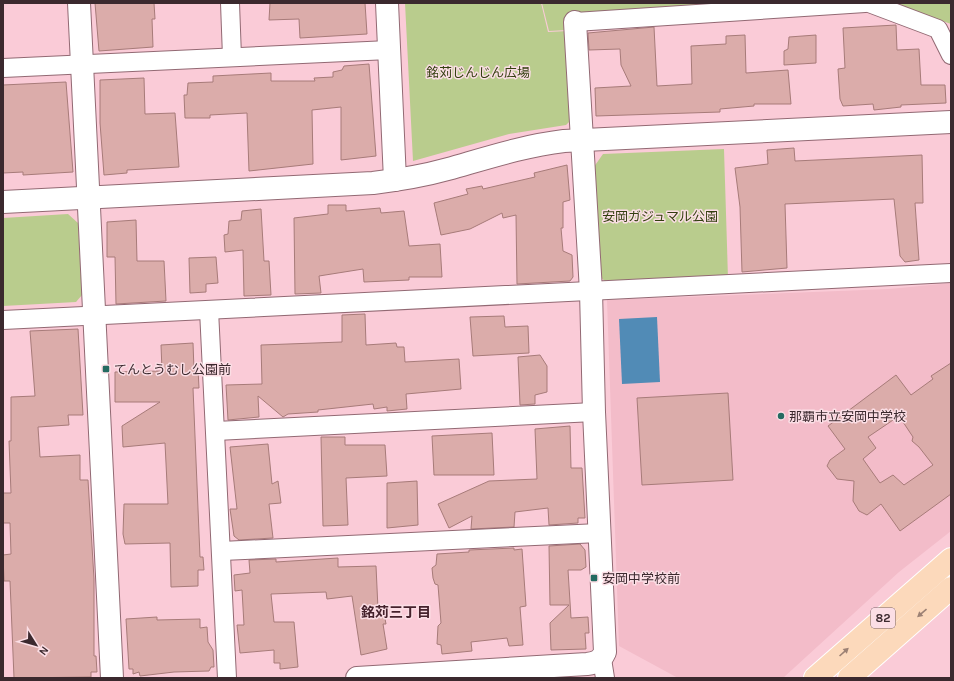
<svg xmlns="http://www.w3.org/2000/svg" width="954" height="681" font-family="Karla,'Noto Sans JP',sans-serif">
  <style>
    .built { fill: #f3bcc9 }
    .green { fill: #b9cc8d }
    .water { fill: #518bb6 }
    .building { fill: #dbacaa; stroke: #a77b79; fill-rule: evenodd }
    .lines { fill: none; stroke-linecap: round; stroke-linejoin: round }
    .street-casing { stroke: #926973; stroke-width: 20 }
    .secondary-casing { stroke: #926973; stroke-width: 24 }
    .primary-casing { stroke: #fff; stroke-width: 24 }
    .street { stroke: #fff; stroke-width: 18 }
    .secondary { stroke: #fff; stroke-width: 22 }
    .primary { stroke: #fcd9bb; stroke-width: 22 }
    .oneway { fill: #9c8174 }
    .poi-dot { fill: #246b61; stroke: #fbdee5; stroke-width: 1.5 }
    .labels { text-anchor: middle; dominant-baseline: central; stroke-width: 3; stroke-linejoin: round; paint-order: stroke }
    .shield { fill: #fbdee5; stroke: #755f65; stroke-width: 1 }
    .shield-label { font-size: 12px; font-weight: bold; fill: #3b292e }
    .park-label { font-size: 13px; fill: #333f0f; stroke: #fbdee5 }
    .poi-label { font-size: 13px; fill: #3b292e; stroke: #fbdee5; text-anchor: start }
    .neighbourhood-label { font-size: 14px; font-weight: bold; fill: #45222c; stroke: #fbdee5 }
  </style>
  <rect width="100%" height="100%" fill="#facbd7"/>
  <polygon class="built" points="951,283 951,531 899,572 783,678 678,678 619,646 607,300 889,289"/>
  <g class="green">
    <polygon points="405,3 541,3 548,32 568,31 572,119 566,125 509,134 413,161"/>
    <polygon points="542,3 808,3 567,15 567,30 549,31"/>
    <polygon points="892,3 951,3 951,24"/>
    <polygon points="724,149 728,278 607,283 597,274 591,171 603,154"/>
    <polygon points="68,214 78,223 82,295 76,302 3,306 3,218"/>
  </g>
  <polygon class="water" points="657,317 660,382 622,384 619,319"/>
  <g class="building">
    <polygon points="95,3 154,3 155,19 152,19 153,47 99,51"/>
    <polygon points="270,3 365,3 367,34 300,38 299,19 269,20"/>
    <polygon points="896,25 897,50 919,49 921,85 945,85 946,103 901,105 901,107 874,110 873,104 843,106 840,99 838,69 845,68 843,28"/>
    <polygon points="654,27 657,86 692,84 691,46 726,44 726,36 745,35 746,73 788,70 791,104 754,104 754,106 720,109 720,112 596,116 595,88 631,86 621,65 620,49 589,50 588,33"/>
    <polygon points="816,35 816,63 784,65 784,51 788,49 789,37"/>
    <polygon points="369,64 376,156 341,160 341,107 312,110 313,164 249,171 247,113 210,115 210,118 185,118 184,95 187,95 188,83 213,82 213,76 271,73 271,81 315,81 314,78 333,77 333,72 342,70 344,66"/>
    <polygon points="144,78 145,114 175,113 179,167 127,170 127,173 104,175 100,123 100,80"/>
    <polygon points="66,82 73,172 23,175 23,172 3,173 3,85"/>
    <polygon points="794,148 795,161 922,155 923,203 915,203 919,260 905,262 900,256 894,199 785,204 787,268 742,272 740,207 735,168 768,164 767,150"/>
    <polygon points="567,165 570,200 563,202 563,228 561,228 563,251 572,255 573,277 570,281 517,284 516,215 503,218 502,213 470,229 441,235 434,203 468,194 466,189 482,186 483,189 535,177 534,173"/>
    <polygon points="328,205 346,205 346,211 380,208 381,213 404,211 409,246 440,244 442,277 409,277 409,280 364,282 363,269 319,276 321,293 295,294 294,218 328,214"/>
    <polygon points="261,209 264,261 269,261 271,295 244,296 243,250 225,252 224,235 228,234 229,221 241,220 242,211"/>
    <polygon points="136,220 137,261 164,261 166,301 116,304 115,257 107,257 107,222"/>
    <polygon points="216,257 218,283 206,284 206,292 190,293 189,258"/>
    <polygon points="365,314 366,345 396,343 397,347 404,347 405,362 459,359 461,389 406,394 407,409 387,411 387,407 374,409 373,404 318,410 318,412 288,414 283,417 258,396 259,417 228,420 226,385 262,384 261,345 342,342 342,315"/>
    <polygon points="504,316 505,327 528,326 529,353 473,356 470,317"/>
    <polygon points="78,329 83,415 68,415 69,425 38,427 40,457 80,455 80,480 88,480 94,579 94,656 96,656 97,672 91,672 91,677 14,678 10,581 4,581 3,555 11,554 10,523 3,523 3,493 11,493 9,441 11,441 11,397 35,396 30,331"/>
    <polygon points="193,343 194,370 198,369 199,388 193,388 200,557 203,557 204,570 198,570 198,586 171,587 170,543 125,544 123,534 124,504 168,504 165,443 123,447 122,426 160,402 115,402 115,372 162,371 161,345"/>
    <polygon points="540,355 547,366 547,392 535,395 535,404 520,405 518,357"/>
    <path d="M951,363V494L900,531L881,504L867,515L859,511L853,501L854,481L837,479L827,466L830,460L845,449L828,426L896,375L911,395L933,379L931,376ZM899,416L913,437L912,441L919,447L933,465L904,485L893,475L880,483L863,459L876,448L868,437Z"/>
    <polygon points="728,393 733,480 642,485 637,398"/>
    <polygon points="570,426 571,468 582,468 585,518 578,518 578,523 549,525 548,508 515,512 514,527 471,529 472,516 449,528 438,504 489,481 537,479 535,429"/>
    <polygon points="492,433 494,475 434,475 432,436"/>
    <polygon points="321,437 345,437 345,445 385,445 387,476 346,478 348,525 323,526"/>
    <polygon points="268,444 272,484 278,481 281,503 269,504 273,538 239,540 234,536 230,509 237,509 230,447"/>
    <polygon points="417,481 418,525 387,528 387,483"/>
    <polygon points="580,544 585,550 586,567 581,570 568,570 571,618 588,617 589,633 585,633 586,649 551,650 550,623 569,605 550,605 549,546"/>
    <polygon points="514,548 514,550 522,549 526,606 520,607 523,645 509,646 507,638 471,642 472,651 442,654 441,645 437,644 438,626 441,623 438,585 435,584 433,578 432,568 436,565 437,554 469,552 469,550"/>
    <polygon points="338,558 338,567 376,566 378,609 383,608 386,624 383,624 387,649 361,655 352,596 327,599 326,592 271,594 274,622 294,622 298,667 280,669 280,663 274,663 274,650 240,653 237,625 244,625 242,590 235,591 234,575 250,573 249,560 276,559 276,562"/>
    <polygon points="157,617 157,620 200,619 200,628 207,627 208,642 213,650 214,667 211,667 209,671 174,672 140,676 139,672 133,674 133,669 129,669 126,619"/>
  </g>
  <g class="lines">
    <g class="street-casing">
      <g id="street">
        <polyline points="230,3 232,57"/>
        <polyline points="869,3 938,29 951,55"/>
        <polyline points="575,22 865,3"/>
        <polyline points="3,68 389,50"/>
        <polyline points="209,310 227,678"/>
        <polyline points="3,320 951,273"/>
        <polyline points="216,431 594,412"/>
        <polyline points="222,551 599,533"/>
        <polyline points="602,659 605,678"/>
      </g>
    </g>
    <g class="secondary-casing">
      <g id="secondary">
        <polyline points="79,3 112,678"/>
        <polyline points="387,3 395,180"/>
        <path d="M3,202L373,183C398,180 423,176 448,169C487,158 523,146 564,141L951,122"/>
        <path d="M357,678L587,664C596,663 601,661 605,652L594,412L591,291L575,22"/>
      </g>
    </g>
    <g class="primary-casing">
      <g id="primary">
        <polyline points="815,678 951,559"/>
        <polyline points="849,678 951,588"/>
      </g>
    </g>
    <use href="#street" class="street"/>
    <use href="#secondary" class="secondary"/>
    <use href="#primary" class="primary"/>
  </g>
  <defs><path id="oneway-solid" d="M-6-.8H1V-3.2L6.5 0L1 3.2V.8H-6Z"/></defs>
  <g class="oneway">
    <use href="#oneway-solid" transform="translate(922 613) rotate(139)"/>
    <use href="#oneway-solid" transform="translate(844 652) rotate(-42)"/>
  </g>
  <g class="poi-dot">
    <rect x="102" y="365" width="8" height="8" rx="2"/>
    <circle cx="781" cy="416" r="4"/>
    <rect x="590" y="574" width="8" height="8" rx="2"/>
  </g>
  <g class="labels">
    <rect class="shield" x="871" y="608" width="24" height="20" rx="3"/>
    <g class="shield-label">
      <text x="883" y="618">82</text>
    </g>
    <g class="park-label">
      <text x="478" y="72">銘苅じんじん広場</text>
      <text x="660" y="216">安岡ガジュマル公園</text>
    </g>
    <g class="poi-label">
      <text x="114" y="369">てんとうむし公園前</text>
      <text x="789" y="416">那覇市立安岡中学校</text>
      <text x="602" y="578">安岡中学校前</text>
    </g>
    <g class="neighbourhood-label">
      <text x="396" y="612">銘苅三丁目</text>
    </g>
  </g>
  <rect width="954" height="681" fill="none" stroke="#3b292e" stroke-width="8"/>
  <g transform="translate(36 645) rotate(127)" stroke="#fbdee5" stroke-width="3" paint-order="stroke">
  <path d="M0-3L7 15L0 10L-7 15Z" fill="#3b292e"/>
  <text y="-6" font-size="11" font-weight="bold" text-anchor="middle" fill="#3b292e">N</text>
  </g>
</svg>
